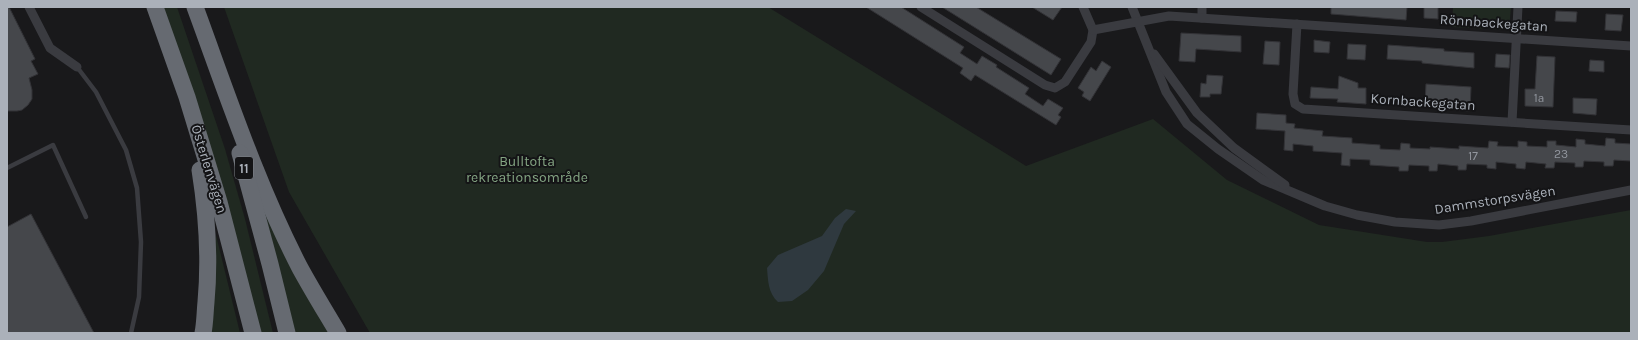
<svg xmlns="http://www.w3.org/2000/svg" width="1638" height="340" font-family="Karla,sans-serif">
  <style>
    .green { fill: #202921 }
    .water { fill: #2f393f }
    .building { fill: #45474b; stroke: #333337 }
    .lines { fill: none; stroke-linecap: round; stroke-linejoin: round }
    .lane { stroke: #3a3b40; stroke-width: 4.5 }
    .street { stroke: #3a3b40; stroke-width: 9 }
    .highway { stroke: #666a71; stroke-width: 17 }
    .labels { text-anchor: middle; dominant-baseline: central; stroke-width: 4; stroke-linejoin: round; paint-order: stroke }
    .number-label { font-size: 12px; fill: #92969e }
    .shield { fill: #141416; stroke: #7e8289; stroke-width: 1 }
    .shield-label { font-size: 13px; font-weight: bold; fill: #abb1ba }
    .street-label { font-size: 14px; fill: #abb1ba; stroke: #141416 }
    .park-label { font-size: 14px; fill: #84a583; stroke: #141416 }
  </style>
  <rect width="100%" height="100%" fill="#19191b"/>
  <g class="green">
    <polygon points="163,7 177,7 225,149 245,219 273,333 260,333"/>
    <polygon points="224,7 768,7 1026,166 1153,119 1227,180 1319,225 1427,242 1442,242 1489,236 1631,210 1631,333 370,333 289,192"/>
    <polygon points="1453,7 1511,7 1509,30 1452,27"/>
    <polygon points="267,209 333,333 294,333 263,211"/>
    <polygon points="216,235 240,333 208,333"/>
  </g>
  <path class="water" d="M846,209L856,211L844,224L824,271L808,290L792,301L778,302C768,293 768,280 767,268L778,255L822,236L835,218Z"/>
  <g class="building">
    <polygon points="7,7 9,7 35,59 31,61 38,74 29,78 32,90 32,99 28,105 22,110 17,111 7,111"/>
    <polygon points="866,7 901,7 964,47 960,53 977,64 982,56 997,65 996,67 1029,88 1025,94 1043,106 1048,99 1063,108 1058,115 1061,117 1056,125 975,75 971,81 960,73 963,68"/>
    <polygon points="942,7 976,7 1061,59 1051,75"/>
    <polygon points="1032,7 1062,7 1053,20"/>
    <polygon points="1331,7 1407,7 1406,20 1331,14"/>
    <polygon points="1424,7 1438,7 1438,19 1424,18"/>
    <polygon points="1556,11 1577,12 1576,22 1555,21"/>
    <polygon points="1606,14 1623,15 1621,31 1605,30"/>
    <polygon points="1181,33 1241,36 1241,52 1196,49 1195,62 1179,61"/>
    <polygon points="1314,40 1330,42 1329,53 1314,52"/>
    <polygon points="1265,41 1280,42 1279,65 1263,64"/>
    <polygon points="1348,44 1366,45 1365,60 1347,59"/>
    <polygon points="1388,45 1444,49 1444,51 1474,53 1474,68 1422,63 1422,61 1387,59"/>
    <polygon points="1496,54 1510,55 1509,68 1495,67"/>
    <polygon points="1537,56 1555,57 1553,107 1525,106 1525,89 1535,89"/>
    <polygon points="1590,60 1604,61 1604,72 1589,71"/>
    <polygon points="1102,61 1111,67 1090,101 1082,96 1084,92 1078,88 1091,67 1096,71"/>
    <polygon points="1207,75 1223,76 1221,94 1210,94 1210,97 1200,97 1201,83 1206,84"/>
    <polygon points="1339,76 1358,83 1358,88 1366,88 1366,104 1337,102 1338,99 1310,98 1311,87 1338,89"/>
    <polygon points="1426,84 1471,87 1470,111 1455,110 1455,107 1425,105"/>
    <polygon points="1573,98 1597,99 1596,115 1573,113"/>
    <polygon points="1257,113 1286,115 1286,123 1295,124 1294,128 1323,131 1322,136 1352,138 1352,143 1380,145 1380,149 1400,150 1401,143 1410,144 1410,148 1430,149 1430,147 1459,149 1459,146 1488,148 1489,141 1498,142 1497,146 1518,147 1518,141 1527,142 1527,146 1547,147 1547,141 1556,141 1556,145 1576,147 1576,139 1585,140 1585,144 1605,146 1606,138 1615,139 1615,143 1631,144 1631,161 1614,160 1613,166 1604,166 1604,162 1584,161 1583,167 1575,167 1575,163 1555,162 1554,168 1545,168 1546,164 1526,162 1525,169 1516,168 1516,164 1496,162 1496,169 1487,168 1487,165 1467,164 1466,170 1458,170 1458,166 1438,164 1437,171 1429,171 1429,166 1409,165 1408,171 1399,171 1399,167 1370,165 1370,160 1350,159 1350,166 1341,165 1342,153 1313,151 1313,146 1293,144 1293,151 1284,150 1285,131 1256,129"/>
    <polygon points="31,214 94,333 7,333 7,227"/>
  </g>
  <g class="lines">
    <g class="lane">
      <polyline points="77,67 96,92 126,150 137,188 141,242 139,297 131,333"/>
      <polyline points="7,168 53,145 86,217"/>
    </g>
    <g class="street">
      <polyline points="29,7 50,48 77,67"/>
      <polyline points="921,7 1045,85 1055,88 1065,82 1091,42 1093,30 1083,7"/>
      <polyline points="1132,7 1166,92 1187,124 1218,149 1263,180 1325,206 1357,215 1395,222 1439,225 1471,221 1631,190"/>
      <polyline points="1202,18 1202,7"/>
      <polyline points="1297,24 1293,94 1295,104 1303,109 1631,130"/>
      <polyline points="1093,30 1169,16 1631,46"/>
      <polyline points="1154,54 1197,113 1234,148 1285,185"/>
      <polyline points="1512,122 1518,7"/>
    </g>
    <g class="highway">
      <polyline points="155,7 187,97 219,202 253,333"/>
      <path d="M195,7C227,94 257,185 300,268C312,290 325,311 338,333"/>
      <polyline points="240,153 270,264 287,333"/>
      <path d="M200,170C207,214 210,258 206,302C205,312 205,323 203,333"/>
    </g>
  </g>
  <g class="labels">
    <g class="number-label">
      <text x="1539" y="98">1a</text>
      <text x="1561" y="154">23</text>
      <text x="1473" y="156">17</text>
    </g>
    <rect class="shield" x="235" y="157" width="18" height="22" rx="3"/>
    <g class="shield-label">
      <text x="244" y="168">11</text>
    </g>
    <g class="street-label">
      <text transform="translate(1494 23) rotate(4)">Rönnbackegatan</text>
      <text transform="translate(1423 102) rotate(4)">Kornbackegatan</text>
      <text transform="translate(209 169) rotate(73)">Österlenvägen</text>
      <text transform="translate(1495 200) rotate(-9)">Dammstorpsvägen</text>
    </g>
    <g class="park-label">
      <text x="527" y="161">Bulltofta<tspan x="527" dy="16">rekreationsområde</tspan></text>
    </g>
  </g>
  <rect width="1638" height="340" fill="none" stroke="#abb1ba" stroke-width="16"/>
</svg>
